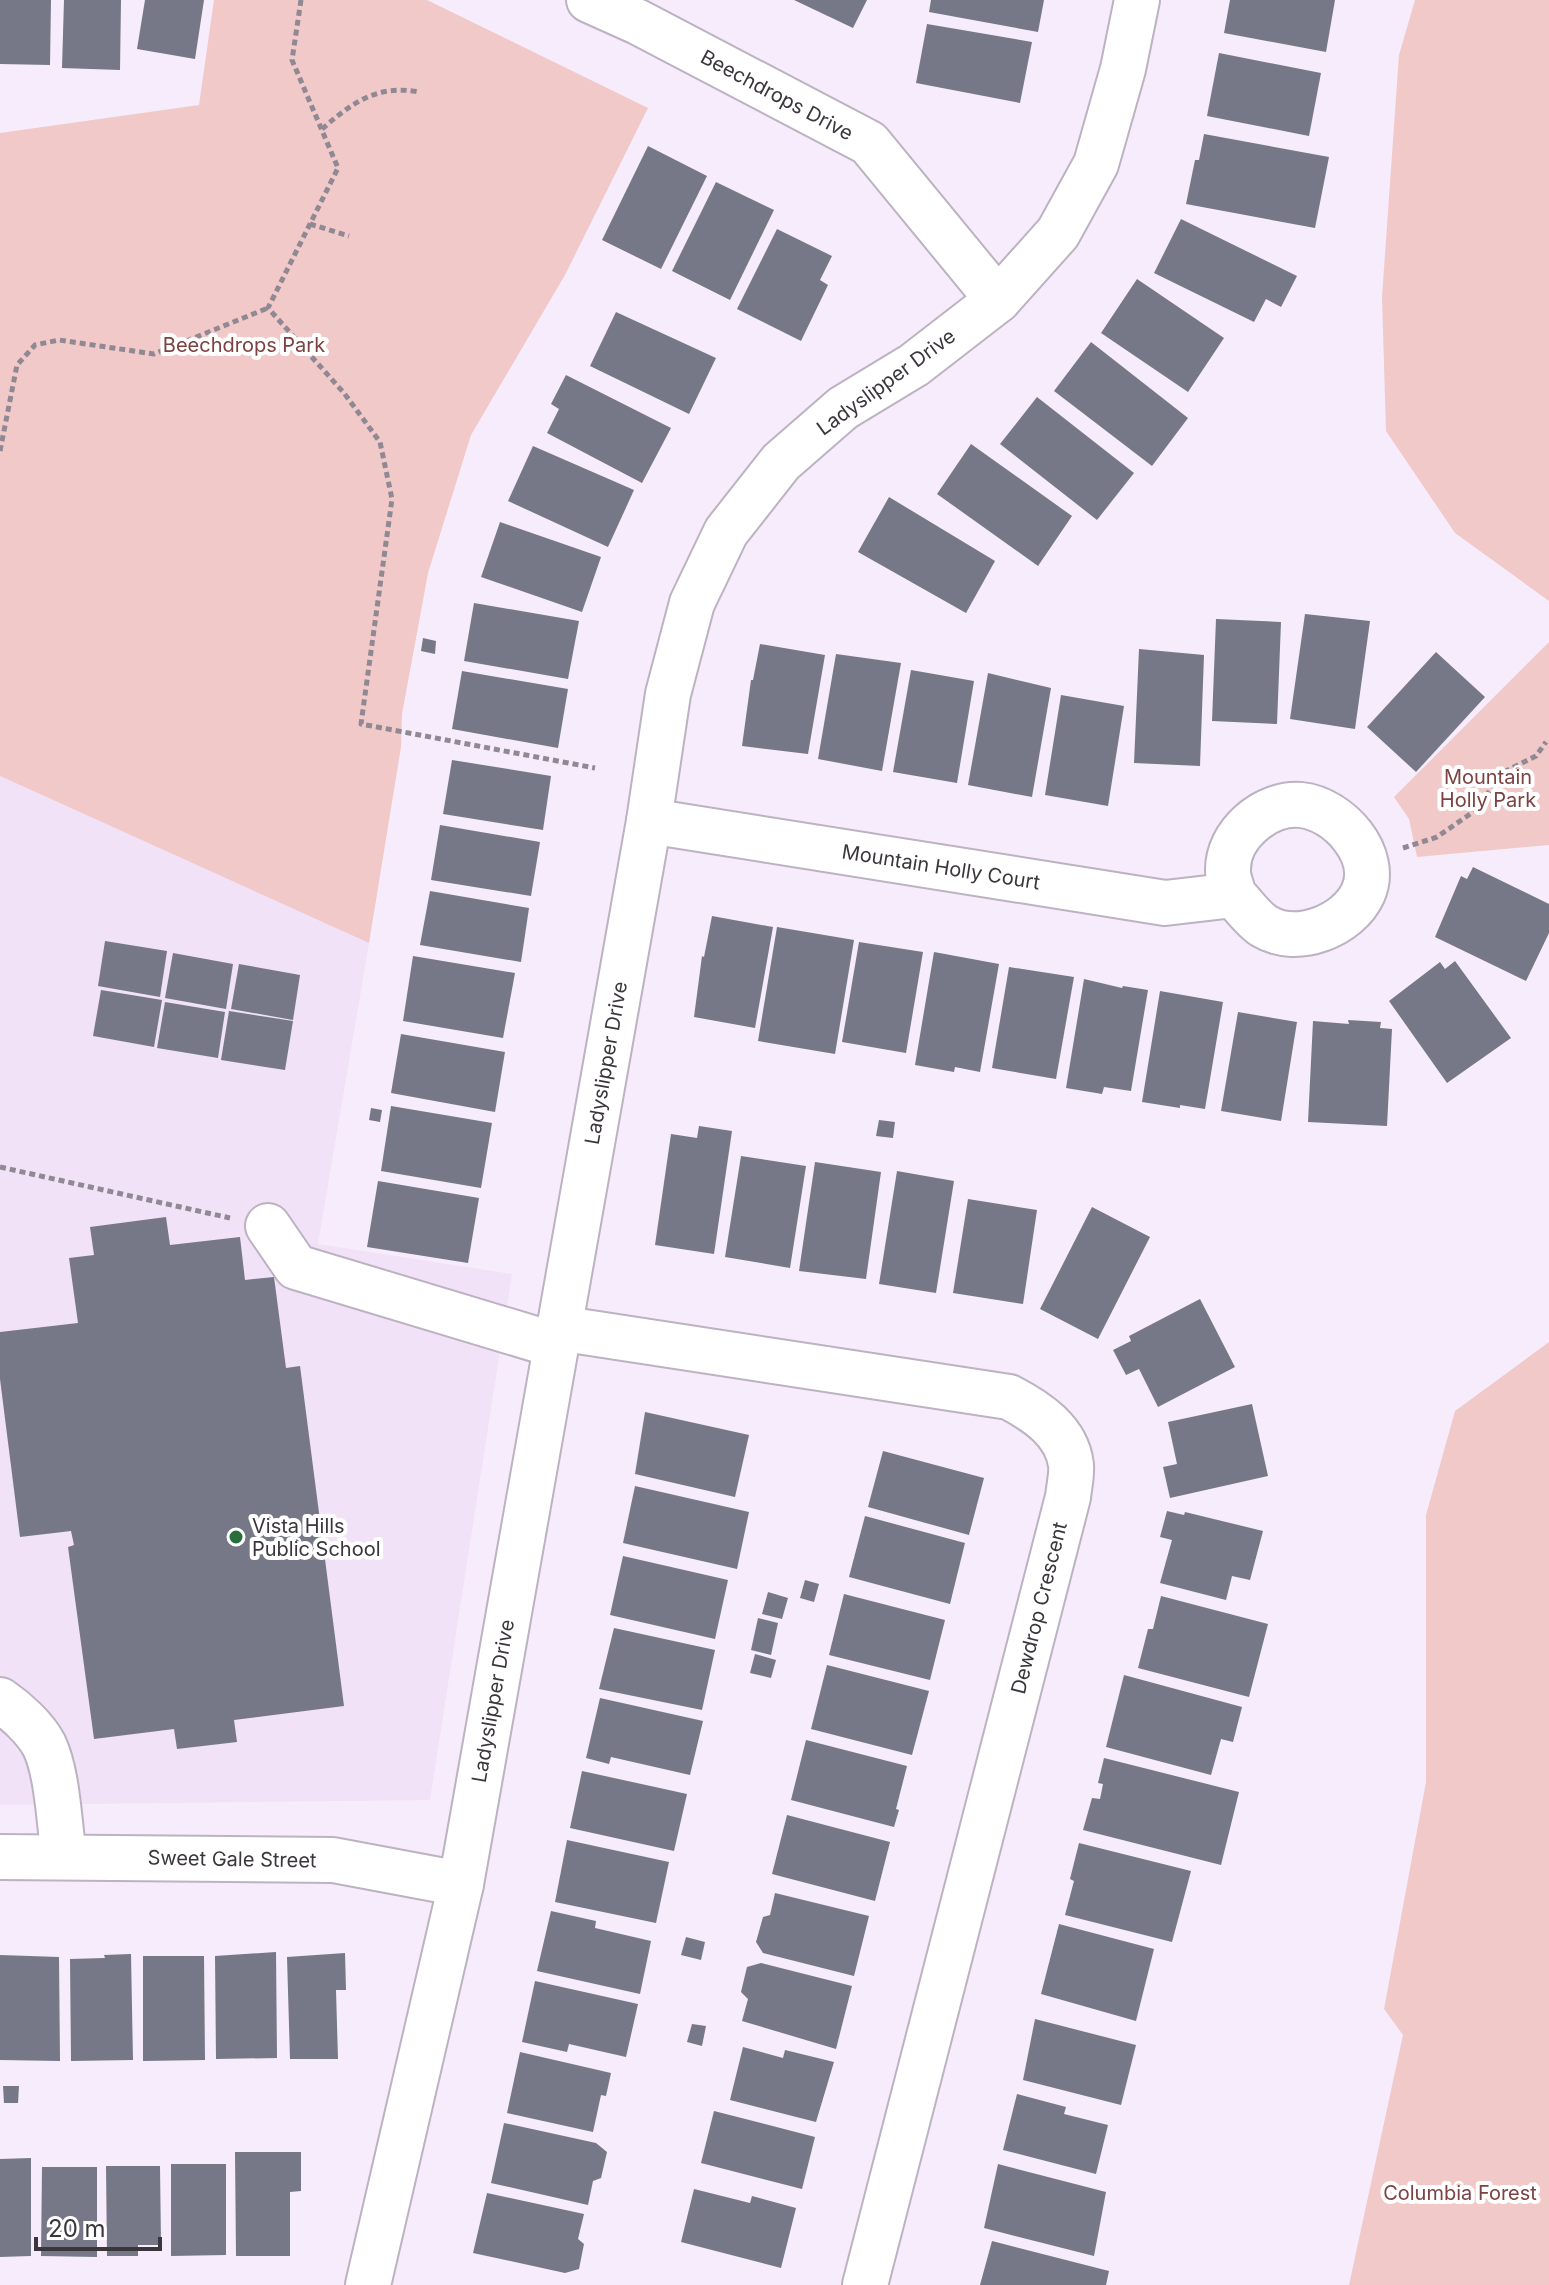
<svg xmlns="http://www.w3.org/2000/svg" width="1549" height="2285" font-family="Inter,sans-serif">
  <style>
    .built { fill: #f1e2f8 }
    .green { fill: #f1c9c8 }
    .building { fill: #767887 }
    .lines { fill: none; stroke-linecap: round; stroke-linejoin: round }
    .minor-casing { stroke: #bcb2c1; stroke-width: 48 }
    .path { stroke: #908993; stroke-width: 5; stroke-dasharray: 6 4; stroke-linecap: butt }
    .minor { stroke: #fff; stroke-width: 44 }
    .poi-dot { fill: #276e3b; stroke: #fff; stroke-width: 3 }
    .labels { text-anchor: middle; dominant-baseline: central; stroke-width: 8; stroke-linejoin: round; paint-order: stroke }
    .street-label { font-size: 20px; fill: #3a363c; stroke: #fff }
    .park-label { font-size: 20px; fill: #7d4141; stroke: #fff }
    .poi-label { font-size: 20px; fill: #3a363c; stroke: #fff; text-anchor: start }
  </style>
  <rect width="100%" height="100%" fill="#f6ecfb"/>
  <polygon class="built" points="0,776 369,943 318,1244 512,1274 430,1800 0,1805"/>
  <g class="green">
    <polygon points="214,0 427,0 648,108 565,275 471,435 428,573 402,714 401,747 369,943 0,776 0,133 199,105"/>
    <polygon points="1415,0 1549,0 1549,601 1455,533 1386,431 1382,297 1399,55"/>
    <polygon points="1549,642 1549,845 1417,857 1409,819 1394,797"/>
    <polygon points="1549,1342 1549,2285 1349,2285 1403,2035 1384,2009 1426,1782 1426,1515 1455,1411"/>
  </g>
  <g class="building">
    <polygon points="0,0 51,0 50,65 0,64"/>
    <polygon points="64,0 121,0 120,70 62,68"/>
    <polygon points="145,0 204,0 195,59 137,49"/>
    <polygon points="794,0 867,0 853,28"/>
    <polygon points="931,0 1044,0 1038,32 929,12"/>
    <polygon points="1230,0 1335,0 1326,52 1224,33"/>
    <polygon points="927,24 1032,42 1020,103 916,83"/>
    <polygon points="1219,53 1321,73 1309,136 1207,116"/>
    <polygon points="1204,134 1329,157 1315,228 1186,204 1195,160 1199,160"/>
    <polygon points="648,146 707,176 661,269 602,240"/>
    <polygon points="716,182 774,210 730,300 672,271"/>
    <polygon points="1181,219 1297,276 1281,307 1266,299 1254,322 1154,273"/>
    <polygon points="777,229 832,256 820,280 828,285 801,341 737,309"/>
    <polygon points="1137,279 1224,338 1188,392 1101,333"/>
    <polygon points="616,312 716,358 689,414 590,366"/>
    <polygon points="1091,342 1188,418 1152,466 1054,391"/>
    <polygon points="566,375 671,428 642,483 547,433 559,409 551,404"/>
    <polygon points="1037,397 1134,473 1097,520 1000,444"/>
    <polygon points="971,444 1072,516 1038,566 937,494"/>
    <polygon points="533,446 634,490 608,547 508,501"/>
    <polygon points="889,497 995,561 966,613 858,552"/>
    <polygon points="500,522 601,557 582,612 481,577"/>
    <polygon points="474,603 579,621 568,679 464,661"/>
    <polygon points="1305,614 1370,621 1355,729 1290,719"/>
    <polygon points="1216,619 1281,622 1277,724 1212,721"/>
    <polygon points="423,638 436,641 435,654 421,651"/>
    <polygon points="760,644 825,655 808,754 742,746 751,680 753,680"/>
    <polygon points="1139,649 1204,655 1200,766 1134,763"/>
    <polygon points="1436,652 1485,697 1416,772 1367,727"/>
    <polygon points="836,654 901,663 882,771 818,759"/>
    <polygon points="911,670 974,681 957,783 893,772"/>
    <polygon points="462,671 568,689 558,748 452,729"/>
    <polygon points="988,673 1051,688 1032,797 968,785"/>
    <polygon points="1061,695 1124,706 1108,806 1045,795"/>
    <polygon points="452,760 551,776 543,830 443,814"/>
    <polygon points="440,825 540,842 531,896 431,880"/>
    <polygon points="1473,867 1549,904 1549,933 1526,981 1435,937 1461,876 1467,879"/>
    <polygon points="430,891 529,908 521,962 420,945"/>
    <polygon points="712,916 773,927 755,1028 694,1017 702,956 704,957"/>
    <polygon points="777,927 854,940 835,1054 758,1041"/>
    <polygon points="105,941 167,951 160,997 98,986"/>
    <polygon points="859,942 923,952 906,1053 842,1042"/>
    <polygon points="934,952 999,964 980,1072 955,1067 954,1072 915,1065"/>
    <polygon points="173,953 233,964 226,1009 165,998"/>
    <polygon points="413,956 515,973 503,1038 403,1021"/>
    <polygon points="1455,961 1511,1038 1447,1083 1389,1001 1440,962 1445,969"/>
    <polygon points="239,964 300,975 293,1020 231,1009"/>
    <polygon points="1009,967 1074,977 1056,1079 992,1068"/>
    <polygon points="1084,979 1122,988 1123,986 1148,990 1131,1091 1104,1087 1102,1094 1066,1088"/>
    <polygon points="101,990 162,1000 154,1047 93,1036"/>
    <polygon points="1160,991 1223,1002 1205,1109 1180,1105 1180,1108 1142,1102"/>
    <polygon points="165,1002 225,1012 218,1058 157,1048"/>
    <polygon points="229,1011 293,1021 285,1070 221,1060"/>
    <polygon points="1238,1012 1297,1022 1281,1121 1221,1111"/>
    <polygon points="1348,1020 1381,1022 1380,1028 1392,1029 1387,1126 1308,1122 1313,1021 1349,1024"/>
    <polygon points="401,1034 505,1052 495,1112 391,1093"/>
    <polygon points="391,1106 492,1123 481,1188 381,1171"/>
    <polygon points="371,1108 382,1110 380,1122 369,1120"/>
    <polygon points="879,1120 895,1122 893,1138 876,1136"/>
    <polygon points="699,1126 732,1131 714,1254 655,1245 671,1134 697,1138"/>
    <polygon points="741,1156 806,1166 790,1268 725,1257"/>
    <polygon points="815,1162 881,1172 866,1279 799,1271"/>
    <polygon points="897,1171 954,1181 936,1293 879,1284"/>
    <polygon points="378,1181 479,1198 468,1263 367,1247"/>
    <polygon points="968,1199 1037,1210 1023,1304 953,1293"/>
    <polygon points="1092,1207 1150,1237 1098,1339 1040,1309"/>
    <polygon points="166,1217 170,1245 240,1237 245,1280 274,1277 286,1368 300,1366 344,1706 234,1720 237,1742 177,1749 174,1729 94,1739 68,1547 74,1545 71,1531 20,1537 0,1379 0,1332 78,1323 69,1258 94,1255 90,1227"/>
    <polygon points="1200,1299 1235,1367 1158,1407 1139,1369 1126,1375 1113,1350 1131,1341 1129,1336"/>
    <polygon points="1252,1404 1268,1476 1170,1498 1163,1467 1177,1464 1168,1422"/>
    <polygon points="645,1412 749,1435 735,1497 635,1474"/>
    <polygon points="883,1451 984,1478 969,1535 868,1507"/>
    <polygon points="635,1486 749,1512 737,1569 623,1543"/>
    <polygon points="1167,1511 1184,1515 1185,1512 1263,1531 1250,1580 1232,1576 1226,1600 1160,1583 1172,1540 1160,1537"/>
    <polygon points="865,1516 965,1543 950,1604 849,1577"/>
    <polygon points="623,1556 728,1580 715,1639 610,1615"/>
    <polygon points="805,1580 819,1584 814,1602 800,1598"/>
    <polygon points="768,1592 788,1598 782,1619 762,1614"/>
    <polygon points="844,1594 945,1620 930,1680 829,1655"/>
    <polygon points="1161,1596 1268,1624 1249,1697 1138,1668 1148,1629 1153,1629"/>
    <polygon points="758,1618 778,1623 771,1655 751,1650"/>
    <polygon points="614,1628 715,1650 702,1710 599,1689"/>
    <polygon points="755,1654 776,1660 771,1678 750,1673"/>
    <polygon points="827,1665 929,1691 912,1755 811,1729"/>
    <polygon points="1124,1675 1242,1707 1233,1742 1221,1739 1211,1775 1106,1747"/>
    <polygon points="600,1698 703,1721 690,1775 611,1757 609,1764 586,1758"/>
    <polygon points="806,1740 907,1766 896,1809 899,1810 894,1827 791,1800"/>
    <polygon points="1104,1758 1239,1792 1221,1865 1083,1830 1092,1798 1100,1799 1103,1784 1098,1783"/>
    <polygon points="582,1771 687,1794 674,1851 570,1828"/>
    <polygon points="787,1815 890,1842 875,1901 772,1874"/>
    <polygon points="567,1840 669,1862 656,1923 555,1902"/>
    <polygon points="1079,1843 1191,1871 1172,1942 1065,1915 1074,1881 1070,1879"/>
    <polygon points="775,1893 869,1916 854,1976 763,1953 756,1942 763,1917 770,1915"/>
    <polygon points="551,1911 596,1921 595,1928 651,1941 640,1994 537,1971"/>
    <polygon points="1059,1924 1154,1949 1136,2021 1041,1994"/>
    <polygon points="686,1937 705,1942 701,1960 681,1955"/>
    <polygon points="276,1952 277,2058 216,2059 215,1956"/>
    <polygon points="345,1953 346,1990 336,1990 338,2059 290,2059 287,1957"/>
    <polygon points="131,1954 133,2060 71,2061 70,1959 105,1958 104,1955"/>
    <polygon points="0,1955 59,1957 60,2061 0,2060"/>
    <polygon points="143,1956 204,1956 205,2060 143,2061"/>
    <polygon points="761,1963 852,1986 836,2049 742,2021 748,1999 741,1992 747,1967"/>
    <polygon points="535,1981 638,2004 626,2057 569,2044 567,2052 522,2042"/>
    <polygon points="1035,2019 1136,2045 1121,2105 1023,2080"/>
    <polygon points="692,2024 706,2026 702,2046 687,2042"/>
    <polygon points="743,2047 783,2058 785,2050 834,2062 816,2122 730,2100"/>
    <polygon points="520,2052 611,2073 606,2096 601,2095 593,2132 507,2113"/>
    <polygon points="3,2086 19,2086 18,2103 4,2103"/>
    <polygon points="1017,2094 1066,2107 1064,2114 1108,2125 1096,2174 1003,2150"/>
    <polygon points="714,2111 815,2137 802,2189 701,2163"/>
    <polygon points="504,2123 596,2143 607,2152 601,2178 593,2181 588,2205 491,2183"/>
    <polygon points="235,2152 301,2152 301,2191 290,2192 290,2256 236,2256"/>
    <polygon points="31,2158 31,2256 0,2257 0,2159"/>
    <polygon points="171,2164 226,2164 226,2255 171,2256"/>
    <polygon points="998,2164 1106,2192 1094,2256 984,2228"/>
    <polygon points="106,2166 160,2166 161,2245 138,2245 138,2256 107,2256"/>
    <polygon points="42,2167 97,2167 97,2257 41,2256"/>
    <polygon points="694,2189 750,2203 752,2196 796,2208 781,2268 681,2242"/>
    <polygon points="487,2193 584,2214 578,2239 584,2244 579,2269 565,2273 473,2253"/>
    <polygon points="992,2241 1109,2271 1106,2285 980,2285"/>
  </g>
  <g class="lines">
    <g class="minor-casing">
      <g id="minor">
        <polyline points="589,0 638,22 869,143 998,300"/>
        <path d="M649,821L1165,903L1234,895C1243,905 1253,919 1264,926C1297,946 1348,926 1363,893C1380,855 1339,809 1301,805C1265,802 1227,835 1228,871C1228,879 1232,888 1234,895"/>
        <polyline points="268,1226 296,1267 555,1345"/>
        <path d="M558,1328L1009,1397C1036,1411 1067,1431 1071,1465C1072,1475 1069,1487 1068,1497L865,2285"/>
        <path d="M0,1700C16,1711 35,1728 44,1745C58,1774 59,1824 64,1856"/>
        <polyline points="0,1857 333,1860 461,1884"/>
        <polyline points="368,2285 461,1884 649,821 668,694 692,603 726,532 781,462 843,408 914,365 998,300 1058,233 1096,164 1123,69 1137,0"/>
      </g>
    </g>
    <g class="path">
      <polyline points="301,0 292,60 338,168 268,308 344,393 380,442 392,499 361,724 595,768"/>
      <path d="M322,129C352,103 377,84 419,92"/>
      <polyline points="310,224 349,236"/>
      <polyline points="0,451 17,365 35,345 59,340 154,354 268,308"/>
      <polyline points="1403,848 1437,837 1473,812 1506,771 1536,756 1546,742"/>
      <polyline points="0,1167 230,1218"/>
    </g>
    <use href="#minor" class="minor"/>
  </g>
  <circle class="poi-dot" cx="236" cy="1537" r="8"/>
  <g class="labels">
    <g class="street-label">
      <text transform="translate(777 95) rotate(28)">Beechdrops Drive</text>
      <text transform="translate(886 382) rotate(-36)">Ladyslipper Drive</text>
      <text transform="translate(941 867) rotate(9)">Mountain Holly Court</text>
      <text transform="translate(606 1063) rotate(-80)">Ladyslipper Drive</text>
      <text transform="translate(1039 1608) rotate(-76)">Dewdrop Crescent</text>
      <text transform="translate(493 1701) rotate(-80)">Ladyslipper Drive</text>
      <text transform="translate(232 1859) rotate(1)">Sweet Gale Street</text>
    </g>
    <g class="park-label">
      <text x="244" y="345">Beechdrops Park</text>
      <text x="1488" y="777">Mountain<tspan x="1488" dy="23">Holly Park</tspan></text>
      <text x="1460" y="2193">Columbia Forest</text>
    </g>
    <g class="poi-label">
      <text x="252" y="1526">Vista Hills<tspan x="252" dy="23">Public School</tspan></text>
    </g>
  </g>
  <path d="M36 2237v12h124v-12" fill="none" stroke="#3a363c" stroke-width="4"/>
  <text x="48" y="2237" font-size="24" fill="#3a363c" stroke="#ffffff" stroke-width="6" paint-order="stroke">20 m</text>
</svg>
